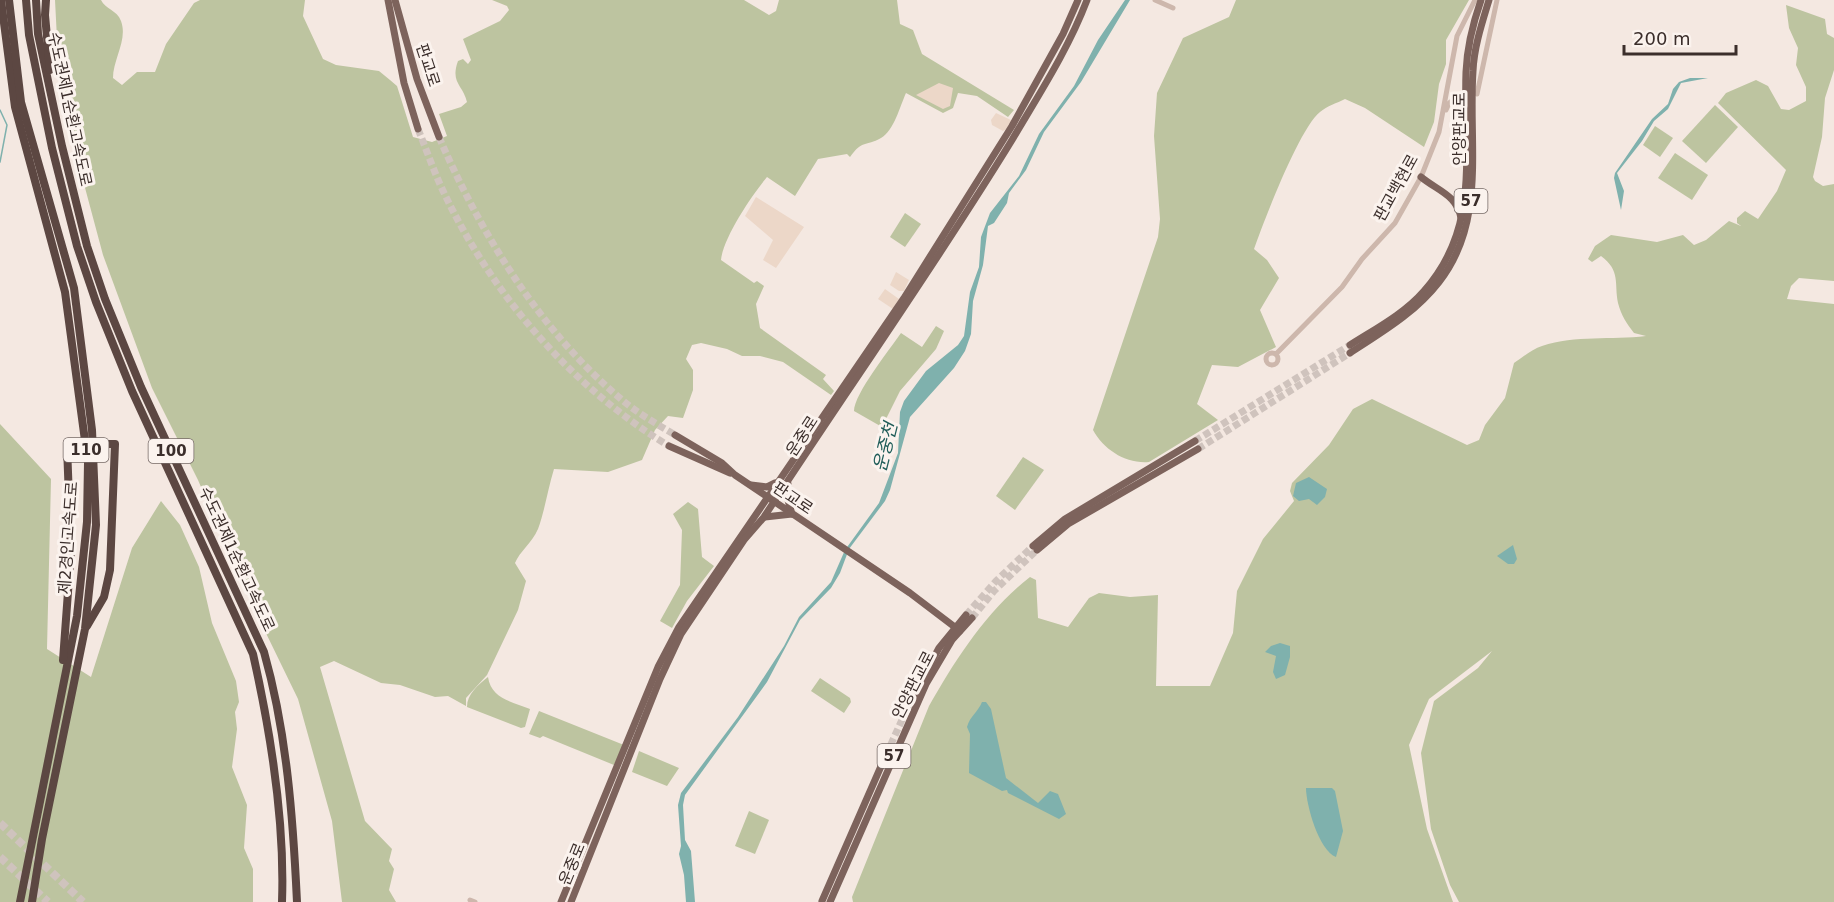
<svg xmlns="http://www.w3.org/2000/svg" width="1834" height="902" font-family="'DejaVu Sans','Noto Sans KR',sans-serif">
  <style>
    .green { fill: #bdc4a0 }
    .plaza { fill: #ecd7c8 }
    .water { fill: #7fb1ad }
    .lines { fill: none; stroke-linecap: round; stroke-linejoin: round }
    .stream { stroke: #7fb1ad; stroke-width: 1.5 }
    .major-tunnel { stroke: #cfc3bd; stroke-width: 7; stroke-dasharray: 7 3.5; stroke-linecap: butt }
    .highway-tunnel { stroke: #cfc3bd; stroke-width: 8; stroke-dasharray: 8 4; stroke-linecap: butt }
    .minor { stroke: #cdb7ac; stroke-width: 5 }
    .major { stroke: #7d635c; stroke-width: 7 }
    .highway { stroke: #5c4742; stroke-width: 8 }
    .labels { text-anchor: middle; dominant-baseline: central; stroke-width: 6; stroke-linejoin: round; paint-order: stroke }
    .shield { fill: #fbf3ee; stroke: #756966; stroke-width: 1.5 }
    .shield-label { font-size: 15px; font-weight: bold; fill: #3b2e2b }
    .street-label { font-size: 16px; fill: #3b2e2b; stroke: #fbf3ee }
    .water-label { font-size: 18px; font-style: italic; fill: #205d59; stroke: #fbf3ee }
  </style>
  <rect width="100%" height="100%" fill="#f4e8e1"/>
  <g class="green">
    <path d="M55,0H101C105,9 117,10 121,21C128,40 113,59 113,78L122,85L137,72H155L166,44L194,3L200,0H305L303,16L323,59L336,65L379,71L390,80L397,86L413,137L432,142L447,136L439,114L461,107L467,102C463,85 450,83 458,61L463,59L468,64L471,60L463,39L500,21L509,10L507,6L492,0H744L769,15L776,11L779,0H897L900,24L913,30L922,54L1014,110L1008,117L977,96L958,93L953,108L943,113L906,93C900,106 894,131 881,138C865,147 863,139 850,157L847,154L818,159L795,196L767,177C752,195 723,238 721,260L754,283L757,281L764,286L756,304L760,328L826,375L823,379L834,391L831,395L783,362L760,356H742L727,349L701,343L692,345L686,359L693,370V390L683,418L668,416L655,430L642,460L608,472L554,469C548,488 545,510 538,529C532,543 520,551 515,563L526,581L518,610L487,675L466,698V706L448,696L435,697L400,685L381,683L334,661L320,667L365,821L392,849L389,861L394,869L389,890L396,902H342L332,821L298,699L247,594L198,480L152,388L103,255L65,113V69L57,39Z"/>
    <path d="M1236,0H1469L1446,40V64L1439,84L1434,122L1424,147L1365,108L1345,99C1337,103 1327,106 1320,112C1299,129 1264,221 1254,249L1267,260L1279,278L1260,310L1276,347L1238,367L1212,365L1197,404L1218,420L1149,462C1126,464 1104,450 1093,430L1158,237L1160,219L1154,136L1157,93L1183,38L1229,17Z"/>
    <path d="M1786,5L1825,19L1827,34L1834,38V70L1825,98L1822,137L1813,177L1815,181L1823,186L1834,184V281L1799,278L1791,286L1787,299L1834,304V902H1459L1450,885L1431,829L1421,753L1434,701L1478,668L1492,651L1429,699L1409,745L1427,829L1453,902H853L852,897L929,706C955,660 987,610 1030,577L1036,580L1038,618L1068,627L1089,598L1099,593L1130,597L1158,595L1156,686H1210L1233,633L1237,591L1263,539L1294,501L1290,491L1292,483L1329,445L1353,409L1372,399L1467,445L1479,440L1485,425L1505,398L1514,363C1522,358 1532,349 1542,346C1576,335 1611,340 1646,336L1634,333C1627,324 1621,315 1618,303C1614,283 1621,271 1601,256L1592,262L1588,259L1595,246L1611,235L1657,242L1683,235L1694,245L1706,240L1729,221L1741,226L1737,223V218L1745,211L1758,219L1777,191L1786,170L1718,103L1726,93L1756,80L1768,86L1781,109L1789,110L1806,101V87L1796,65L1798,48L1789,28Z"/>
    <polygon points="1715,105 1738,127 1706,163 1682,141"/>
    <polygon points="1655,126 1673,138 1660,157 1643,145"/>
    <polygon points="1675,153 1708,175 1692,200 1658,178"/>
    <polygon points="905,213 921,224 905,247 890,237"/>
    <path d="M936,326L944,331L936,349L900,391L882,427L854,411C854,394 890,349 901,333L922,347Z"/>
    <polygon points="0,424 51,479 47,649 91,677 132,548 161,501 180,525 199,567 212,623 236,681 239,702 235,712 237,729 232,767 247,805 244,848 253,869 253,902 0,902"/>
    <polygon points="1023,457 1044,470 1015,510 996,496"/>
    <polygon points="688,502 698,509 702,557 714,566 687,601 672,628 660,621 680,585 682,530 673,514"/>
    <path d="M488,677C491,699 513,702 530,709L525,727L521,728L467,707C467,694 478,685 488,677Z"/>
    <polygon points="820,678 850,698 851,702 844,713 811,691"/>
    <polygon points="539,711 624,745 614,765 543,736 540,738 529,734"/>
    <polygon points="639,751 679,768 667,786 632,772"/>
    <polygon points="749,811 769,820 755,854 735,846"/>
  </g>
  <g class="plaza">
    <polygon points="939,83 953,88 950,106 943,109 916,95"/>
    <polygon points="996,113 1013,121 1009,128 1003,131 992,125 991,120"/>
    <polygon points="756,197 804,227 776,268 763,260 773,240 745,216"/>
    <polygon points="896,272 909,280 904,291 899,291 890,285"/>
    <polygon points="885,289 899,299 893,309 878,299"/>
  </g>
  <g class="water">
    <polygon points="1125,0 1130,0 1081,82 1044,132 1026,170 1009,193 1007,203 994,223 988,226 983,265 973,301 971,334 965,351 954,368 910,417 890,490 885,501 849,549 840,573 831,588 800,620 767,682 685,795 683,805 685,840 691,851 695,902 686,902 684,875 679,854 681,846 678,805 681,793 738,717 784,646 799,617 831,582 845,550 879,503 898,453 900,412 904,401 926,371 958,345 964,336 970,292 979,267 981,237 990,213 1019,176 1039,134 1074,86 1098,40"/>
    <polygon points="1690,78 1708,78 1681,83 1668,109 1654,121 1642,141 1617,173 1624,191 1621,210 1614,178 1615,173 1652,119 1668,104 1673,89 1679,82"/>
    <polygon points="1309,477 1327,489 1325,497 1317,505 1309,499 1299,501 1293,496 1296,483"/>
    <polygon points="1513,545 1517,559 1514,564 1508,564 1497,556"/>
    <polygon points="1280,643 1290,646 1290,657 1285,675 1276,679 1273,672 1276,656 1265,652 1271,646"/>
    <path d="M982,702H986L991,709L1006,778L1038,803L1050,791L1058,794L1066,814L1059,819L1008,793L1007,790L1002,791L969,773L970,734L967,727C970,716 978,712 982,702Z"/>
    <path d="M1306,788H1332L1335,791L1343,831L1336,857C1319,851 1306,805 1306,788Z"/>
  </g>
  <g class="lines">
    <polyline class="stream" points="0,110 7,125 0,162"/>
    <g class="major-tunnel">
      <path d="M418,129C427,151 435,175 446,197C495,298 573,388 669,446"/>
      <path d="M439,137C481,234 540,331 621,399C637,413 657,424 675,435"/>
      <polyline points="1195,441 1350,345"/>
      <polyline points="1198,449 1350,353"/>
      <polyline points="966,615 996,581 1033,546"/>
      <polyline points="972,618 994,591 1037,550"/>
      <polyline points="882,764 910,702"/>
    </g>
    <g class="highway-tunnel">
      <polyline points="73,446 106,444"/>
      <polyline points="0,823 83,902"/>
      <polyline points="0,857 48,902"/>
    </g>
    <g class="minor">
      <polyline points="1155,0 1173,8"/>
      <polyline points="1477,94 1497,0"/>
      <polyline points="1446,110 1449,103 1456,98"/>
      <circle cx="1272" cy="359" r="6"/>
      <polyline points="1276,354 1342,287 1362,259 1395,223 1421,177 1439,132 1457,36 1475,0"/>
      <polyline points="470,900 475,902"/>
    </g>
    <g class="major">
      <polyline points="388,0 404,83 418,129"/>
      <polyline points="395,0 417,79 439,137"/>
      <path d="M1421,177C1438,191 1457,195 1461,218"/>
      <path d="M1350,345C1375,329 1404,314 1424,291C1482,226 1463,151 1466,72C1467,47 1473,23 1481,0"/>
      <path d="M1350,353C1382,332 1415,313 1439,282C1487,221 1468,143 1473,71C1474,47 1482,23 1489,0"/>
      <polyline points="675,435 722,463 735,475 910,593 960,631"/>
      <polyline points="669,446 730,473"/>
      <polyline points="788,484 787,497 792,514"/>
      <polyline points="751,485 767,487 775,483"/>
      <polyline points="765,517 792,514"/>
      <polyline points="1033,546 1065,519 1195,441"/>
      <polyline points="1037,550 1068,524 1198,449"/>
      <polyline points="910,702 939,648 966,615"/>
      <polyline points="822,901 882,764"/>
      <polyline points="561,902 658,667 679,627 904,298 1012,126 1063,34 1078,0"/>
      <path d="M571,902L660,679L681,634L744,540L764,517C846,391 933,269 1012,140C1039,94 1068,50 1087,0"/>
      <polyline points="830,902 926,684 952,640 972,618"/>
    </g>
    <g class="highway">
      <polyline points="1,0 15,107 65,292 88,463 87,522 77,616 20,902"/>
      <polyline points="9,0 21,102 74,288 92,430 96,525 85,629 42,839 32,902"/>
      <path d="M26,0L29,35L52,148L77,246L96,302L132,391L253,654C271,734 285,820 282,902"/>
      <path d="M36,0L38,34L62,146L87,246L105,299L141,387L264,652C287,733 293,818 297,902"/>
      <polyline points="46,0 45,15 50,70"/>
      <polyline points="87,626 104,597 110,570 115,444 106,444"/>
      <polyline points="63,660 71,551 67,446 73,446"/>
    </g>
  </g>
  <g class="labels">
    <g class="shield">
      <rect x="1454.5" y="189" width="33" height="24" rx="4.5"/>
      <rect x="63.5" y="438" width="45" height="24" rx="4.5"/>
      <rect x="148.5" y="439" width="45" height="24" rx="4.5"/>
      <rect x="877.5" y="744" width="33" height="24" rx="4.5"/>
    </g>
    <g class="shield-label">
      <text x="1471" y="201">57</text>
      <text x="86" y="450">110</text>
      <text x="171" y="451">100</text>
      <text x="894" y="756">57</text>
    </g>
    <g class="street-label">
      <text transform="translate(428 65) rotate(72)">판교로</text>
      <text transform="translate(70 109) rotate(78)">수도권제1순환고속도로</text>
      <text transform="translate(1459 129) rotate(-90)">안양판교로</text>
      <text transform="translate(1396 188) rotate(-61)">판교백현로</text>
      <text transform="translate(802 436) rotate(-57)">운중로</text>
      <text transform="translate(793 498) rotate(34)">판교로</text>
      <text transform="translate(68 538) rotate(-86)">제2경인고속도로</text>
      <text transform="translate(237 559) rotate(65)">수도권제1순환고속도로</text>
      <text transform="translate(913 685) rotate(-63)">안양판교로</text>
      <text transform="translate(572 864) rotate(-68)">운중로</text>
    </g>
    <g class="water-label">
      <text transform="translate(885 447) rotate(-76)">운중천</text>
    </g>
  </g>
  <path d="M1624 45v9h112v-9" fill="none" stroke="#3b2e2b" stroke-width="3"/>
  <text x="1633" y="45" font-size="18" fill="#3b2e2b" stroke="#fbf3ee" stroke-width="4.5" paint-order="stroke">200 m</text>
</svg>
